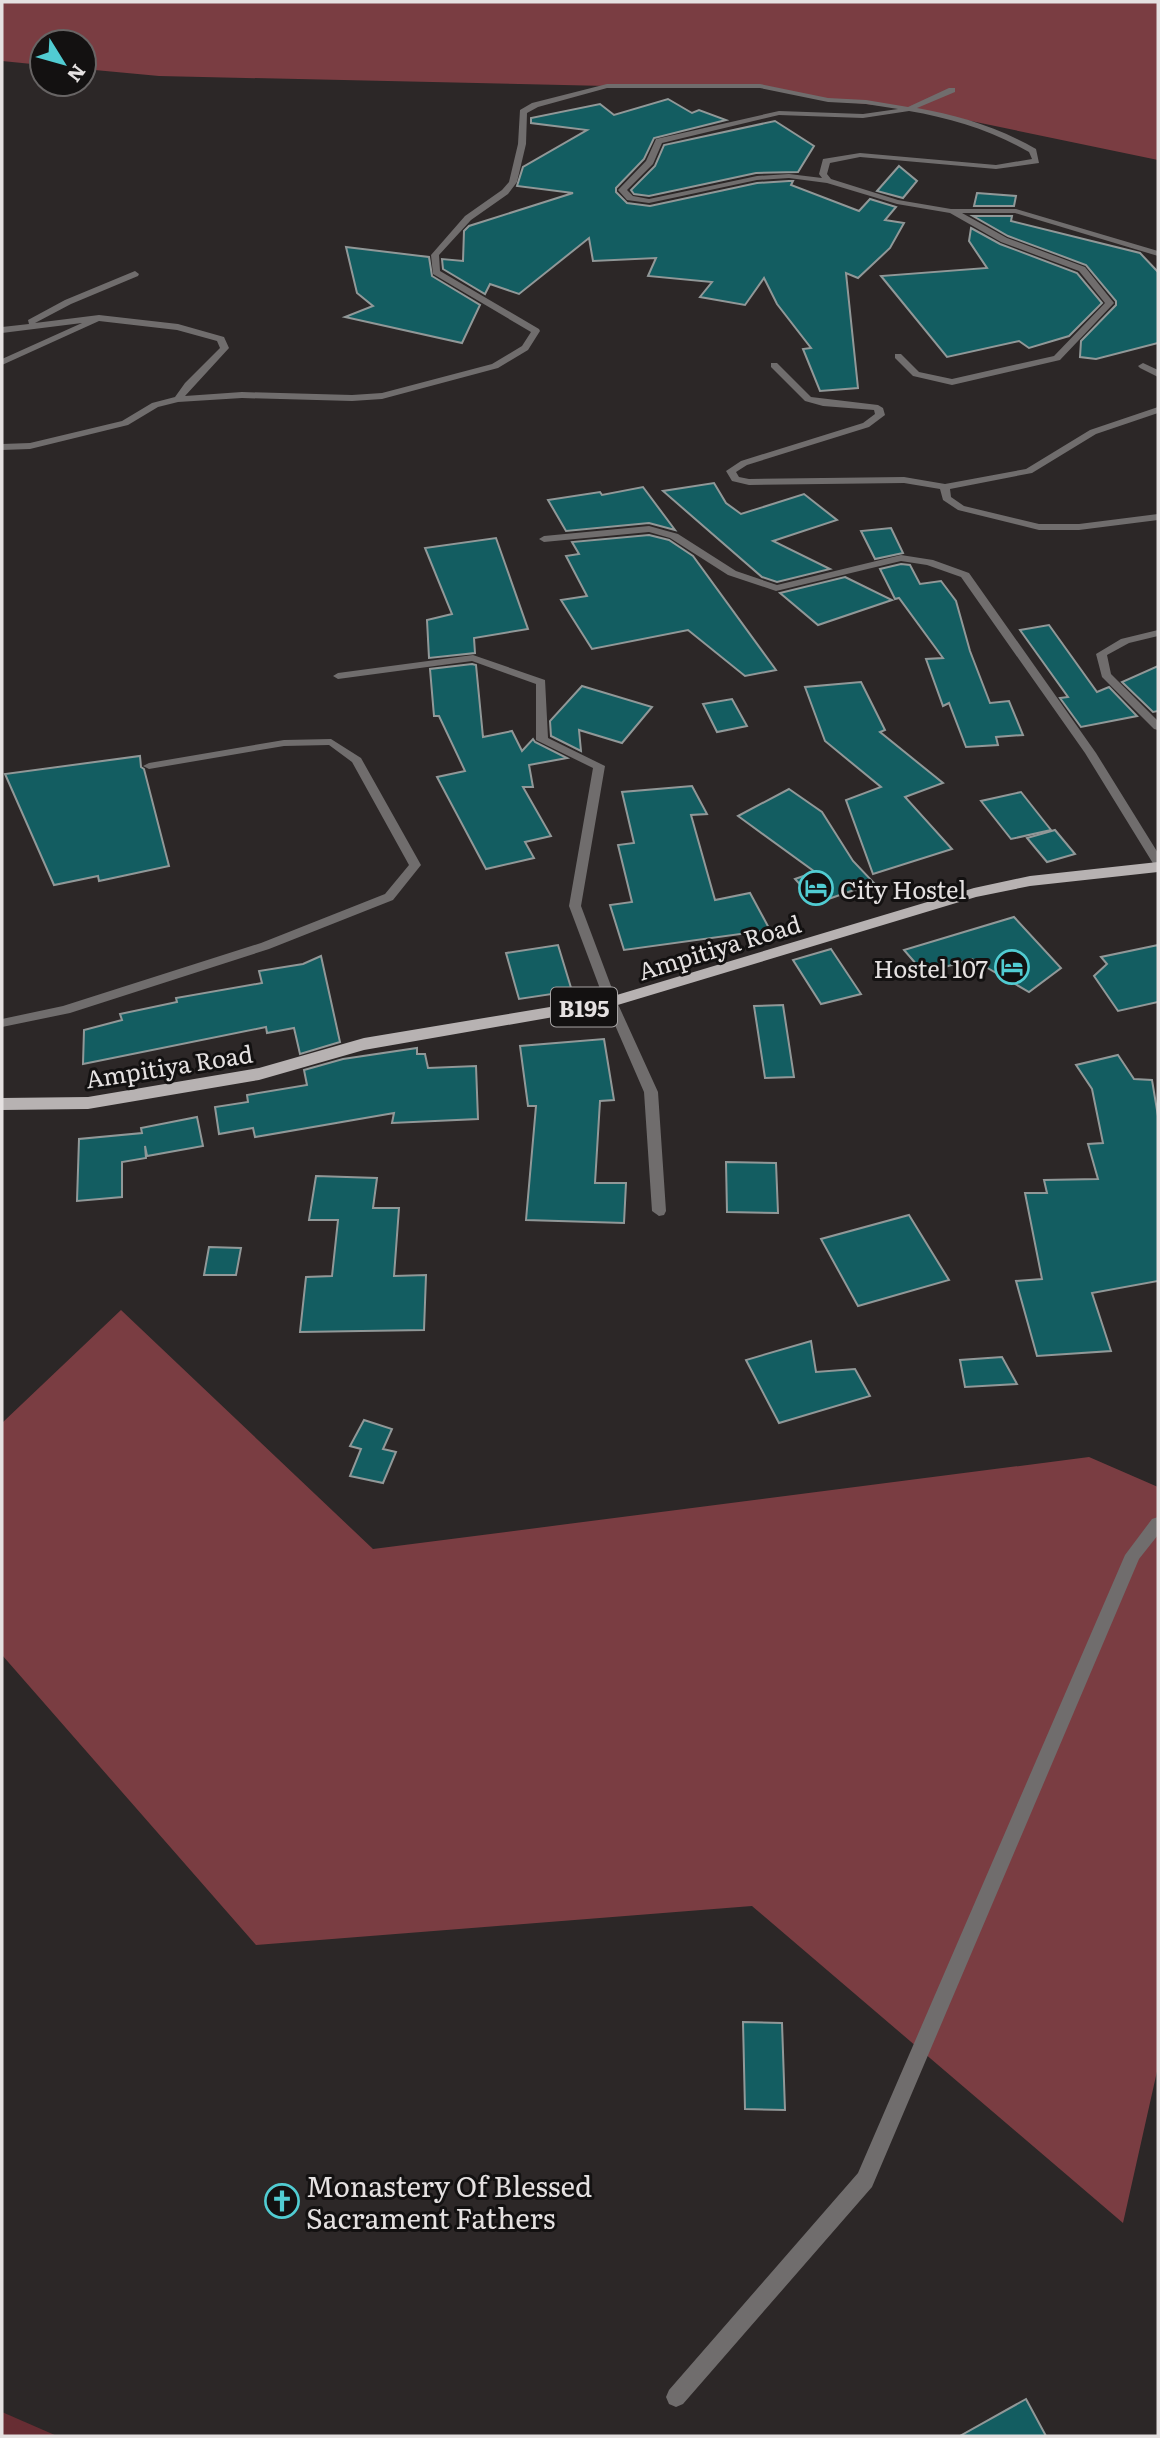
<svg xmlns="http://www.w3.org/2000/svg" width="1160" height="2438" font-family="Literata,serif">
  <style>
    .green { fill: #672d33 }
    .forest { fill: #7a3d42 }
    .building { fill: #135d61; stroke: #919898; stroke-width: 2 }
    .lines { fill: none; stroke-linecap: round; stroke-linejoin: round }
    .lane { fill: #706d6d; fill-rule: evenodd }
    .primary { fill: #b7b2b2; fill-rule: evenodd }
    .labels { text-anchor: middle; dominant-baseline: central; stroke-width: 6; stroke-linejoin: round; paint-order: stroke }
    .shield { fill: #131111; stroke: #a6a3a3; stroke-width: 2 }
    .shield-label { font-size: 23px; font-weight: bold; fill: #e5e1e1 }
    .poi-label { font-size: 24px; fill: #e5e1e1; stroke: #131111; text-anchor: start }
    .street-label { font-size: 24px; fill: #e5e1e1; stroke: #131111 }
    .near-poi-label { font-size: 28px; fill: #e5e1e1; stroke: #131111; text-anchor: start }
  </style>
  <rect width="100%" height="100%" fill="#2c2727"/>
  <polygon class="green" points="2,2412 57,2436 2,2436"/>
  <g class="forest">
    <polygon points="2,2 1158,2 1158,160 913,109 828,100 760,86 607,86 159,76 84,69 84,42 42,42 42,65 2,61"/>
    <polygon points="121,1310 373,1549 1089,1457 1158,1487 1158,2067 1123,2223 752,1906 256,1945 2,1655 2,1423"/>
  </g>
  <g class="building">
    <polygon points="668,99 692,113 699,110 726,120 654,138 644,159 616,188 616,192 627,203 650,206 757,183 789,181 793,181 791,185 859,211 870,199 896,207 885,220 904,223 890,248 858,278 846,273 858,388 820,391 803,349 811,348 777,304 764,278 745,305 700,297 712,282 648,276 656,258 593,261 589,238 519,294 490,284 485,294 443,269 442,259 463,261 464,231 469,226 573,193 517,186 523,167 587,130 531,123 531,118 600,104 614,115"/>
    <polygon points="775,121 814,146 798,172 756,173 649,196 634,194 631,190 655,166 664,145"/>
    <polygon points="899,166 917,181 903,198 877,191"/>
    <polygon points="977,193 1016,196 1014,206 974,206"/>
    <polygon points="973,216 1012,216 1011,221 1140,253 1158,272 1158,343 1096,359 1080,357 1081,341 1116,305 1116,301 1086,265 1008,236"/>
    <polygon points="971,228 1000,244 1077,273 1102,303 1069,336 1029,348 1019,341 947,357 881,276 987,268 969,241"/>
    <polygon points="346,247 429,257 432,276 480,305 462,343 345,317 373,306 357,293"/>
    <polygon points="714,483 726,503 741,514 804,494 837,520 773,541 830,569 777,582 762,577 663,491"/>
    <polygon points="643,487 675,530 649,523 566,531 548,500 600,492 602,495"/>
    <polygon points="891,528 903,553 875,559 861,531"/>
    <polygon points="649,535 669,540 693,556 776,670 745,676 688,630 592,649 561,600 587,596 566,556 579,554 572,542"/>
    <polygon points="496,538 528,629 474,638 475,653 429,658 427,620 452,614 425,548"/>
    <polygon points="901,564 910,565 920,584 941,581 956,601 970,651 990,703 1009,701 1023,735 996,737 998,745 966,747 949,703 943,706 926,659 943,658 899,598 895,599 880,569"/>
    <polygon points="845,577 892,600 818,625 780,593"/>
    <polygon points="1049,625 1097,692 1109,687 1137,716 1081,727 1060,698 1068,697 1020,630"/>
    <polygon points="472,664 476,665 483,737 512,731 522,751 533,739 535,742 567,758 529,765 533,787 523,787 551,836 525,842 534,858 486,869 437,777 465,771 439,716 434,716 430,669"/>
    <polygon points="1158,666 1158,711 1153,712 1122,682"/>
    <polygon points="861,682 885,730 880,732 943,783 905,797 952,849 873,874 846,800 881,787 825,741 805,687"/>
    <polygon points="582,686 652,707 622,743 579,730 581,751 551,736 550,721"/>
    <polygon points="732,699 747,726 717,732 703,704"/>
    <polygon points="140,756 141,767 144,769 169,866 99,881 98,876 54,885 5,774"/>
    <polygon points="692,786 707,814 691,815 715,900 750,893 770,930 624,950 610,905 632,902 618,845 634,843 622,792"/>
    <polygon points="789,789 822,812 853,861 874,883 817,903 795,879 815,872 738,816"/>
    <polygon points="1021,792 1051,830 1011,839 981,801"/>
    <polygon points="1055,830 1075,854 1047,862 1027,838"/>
    <polygon points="1014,917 1061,968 1029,992 972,959 924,973 904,950"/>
    <polygon points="558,945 572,991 519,999 506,953"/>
    <polygon points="1158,945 1158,1002 1118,1011 1094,976 1107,964 1101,957"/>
    <polygon points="831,949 861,994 821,1004 793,960"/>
    <polygon points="321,956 340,1042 300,1054 294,1028 267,1033 266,1027 83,1064 84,1030 122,1020 120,1014 177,1002 176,998 262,983 259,971 303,964"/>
    <polygon points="783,1005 794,1077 765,1078 754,1006"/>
    <polygon points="604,1039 614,1100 600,1101 595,1183 626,1183 624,1223 526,1220 536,1106 528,1106 520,1046"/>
    <polygon points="417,1048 417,1054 425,1054 428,1068 476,1066 478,1119 392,1123 394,1113 255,1137 253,1128 219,1134 215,1107 248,1102 247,1095 307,1085 304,1070 343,1059"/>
    <polygon points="1118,1055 1134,1079 1152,1080 1158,1116 1158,1281 1092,1293 1111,1351 1037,1356 1016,1281 1042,1279 1025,1193 1047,1193 1044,1180 1098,1179 1088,1144 1103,1143 1092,1089 1076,1065"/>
    <polygon points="197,1117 203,1146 147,1156 145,1146 146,1158 122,1162 122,1197 77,1201 79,1139 142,1133 141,1128"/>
    <polygon points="726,1162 776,1163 778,1213 727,1212"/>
    <polygon points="316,1176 377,1178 373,1208 399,1208 394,1276 426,1275 424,1330 300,1332 306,1277 332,1276 338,1220 309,1220"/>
    <polygon points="909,1215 949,1280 858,1306 821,1239"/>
    <polygon points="209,1247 241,1248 236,1275 204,1275"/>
    <polygon points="811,1341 816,1372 855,1369 870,1396 779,1423 746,1360"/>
    <polygon points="1002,1357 1017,1384 965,1387 960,1360"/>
    <polygon points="364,1420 392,1429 383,1449 396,1452 383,1483 350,1476 361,1449 350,1446"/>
    <polygon points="743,2022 782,2023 785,2110 745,2109"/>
    <polygon points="1026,2399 1046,2436 960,2436"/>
  </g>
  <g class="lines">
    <g class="lane">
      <path d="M607,84H760L828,98L866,100L908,107L949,88H955V92L917,108C958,115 1000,128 1036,149L1039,163L996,169L860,157L830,163L827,174L831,179L898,200L951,209H1016L1158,251V256L1015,213H962L1007,238L1085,267L1114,303L1060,360L952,385L913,376L895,358V354H901L919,372L952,379L1054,356L1105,303L1079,271L1001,242L950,213L897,204L827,183L789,178L757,180L649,203L627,200L618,190L646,161L656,139L779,111L863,114L898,109L866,104L828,102L760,88H607L538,107L527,113L526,144L517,182L508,194L471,220L439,255L440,271L539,329L540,331L528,350L498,368L382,399L352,401L242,398L178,402L158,407L128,425L30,449L2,450V444L30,443L122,421L152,403L175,397L185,383L220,348L217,341L177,330L99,321L2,365V359L82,323L2,333V327L29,324L28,320L65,300L135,271L139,274L138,276L71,304L35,323L99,315L178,324L224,337L229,348L185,396L242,392L352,395L382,393L492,364L522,346L531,332L433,274L431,255L465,216L502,190L509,182L518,144L520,110L532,103ZM909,111C951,118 993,131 1029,152L1032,159L996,165L860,153L823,159L819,174L822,178L789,174L757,176L649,199L633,196L627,190L653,164L662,143L779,115L863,118Z"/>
      <polygon points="771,363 777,363 811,397 878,405 883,408 885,415 869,427 747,465 736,472 739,477 749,479 904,477 945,484 1026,469 1090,430 1158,407 1158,413 1096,434 1032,473 950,489 951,497 964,506 1039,524 1079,524 1158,514 1158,520 1079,530 1039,530 958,510 943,500 940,489 904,483 749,485 732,481 726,471 741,461 863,423 875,414 874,410 823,406 805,401 771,367"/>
      <polygon points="1143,363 1158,370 1158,377 1140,368 1138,366"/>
      <polygon points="649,526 678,534 736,571 777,585 901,555 933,560 969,573 1096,753 1158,853 1158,866 1154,865 1085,753 961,577 927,565 901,561 776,591 728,575 670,538 649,532 544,542 539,539 544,536"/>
      <polygon points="1158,630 1158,636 1129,643 1107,655 1111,674 1158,721 1158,730 1154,729 1102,677 1096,654 1121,639"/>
      <polygon points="473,655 545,680 548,738 605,766 581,906 617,1002 658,1092 666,1211 664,1215 659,1216 652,1211 644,1092 605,1002 569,906 593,768 536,740 536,684 472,661 338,679 333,676 338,673"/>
      <polygon points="331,739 361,758 421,865 393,900 269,949 70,1013 2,1027 2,1019 63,1006 261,943 385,894 409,865 352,762 329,745 284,746 149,769 143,766 149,763 284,740"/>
      <polygon points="1158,1517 1158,1535 1139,1559 872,2187 683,2404 676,2407 669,2404 666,2397 669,2390 858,2173 1125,1555 1152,1519"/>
    </g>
    <polygon class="primary" points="1158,862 1158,872 1030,886 976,897 611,1007 364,1050 259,1080 88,1109 2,1110 2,1098 88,1097 259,1068 364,1038 610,997 974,888 1030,876"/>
  </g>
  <defs>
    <g id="hotel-ring" transform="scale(1.75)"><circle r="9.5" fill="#131111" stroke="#51ccd2" stroke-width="1.5"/><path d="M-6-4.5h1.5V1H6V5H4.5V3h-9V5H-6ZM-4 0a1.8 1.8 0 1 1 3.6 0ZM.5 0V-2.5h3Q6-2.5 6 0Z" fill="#51ccd2"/></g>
    <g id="church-ring" transform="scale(1.75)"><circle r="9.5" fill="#131111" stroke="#51ccd2" stroke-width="1.5"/><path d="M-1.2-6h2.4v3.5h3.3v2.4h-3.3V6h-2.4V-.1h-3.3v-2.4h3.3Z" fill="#51ccd2"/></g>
  </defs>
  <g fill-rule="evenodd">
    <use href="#hotel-ring" x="816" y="888"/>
    <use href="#hotel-ring" x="1012" y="967"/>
    <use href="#church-ring" x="282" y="2201"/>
  </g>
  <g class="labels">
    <rect class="shield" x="551" y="987.5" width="66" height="39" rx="5"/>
    <g class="shield-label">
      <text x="584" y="1007">B195</text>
    </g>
    <g class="poi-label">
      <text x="840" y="888">City Hostel</text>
      <text x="988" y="967" text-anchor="end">Hostel 107</text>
    </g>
    <g class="street-label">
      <text transform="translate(719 946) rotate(-17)">Ampitiya Road</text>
      <text transform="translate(169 1065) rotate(-9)">Ampitiya Road</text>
    </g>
    <g class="near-poi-label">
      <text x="306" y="2185">Monastery Of Blessed<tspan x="306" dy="32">Sacrament Fathers</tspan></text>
    </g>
  </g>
  <rect width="1160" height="2438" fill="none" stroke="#e5e1e1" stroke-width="7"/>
  <g transform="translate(63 63) rotate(127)"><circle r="33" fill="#131111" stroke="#676464" stroke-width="2"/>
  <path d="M0-5L12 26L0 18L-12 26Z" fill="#51ccd2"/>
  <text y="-10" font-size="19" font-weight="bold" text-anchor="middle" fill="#e5e1e1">N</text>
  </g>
</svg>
